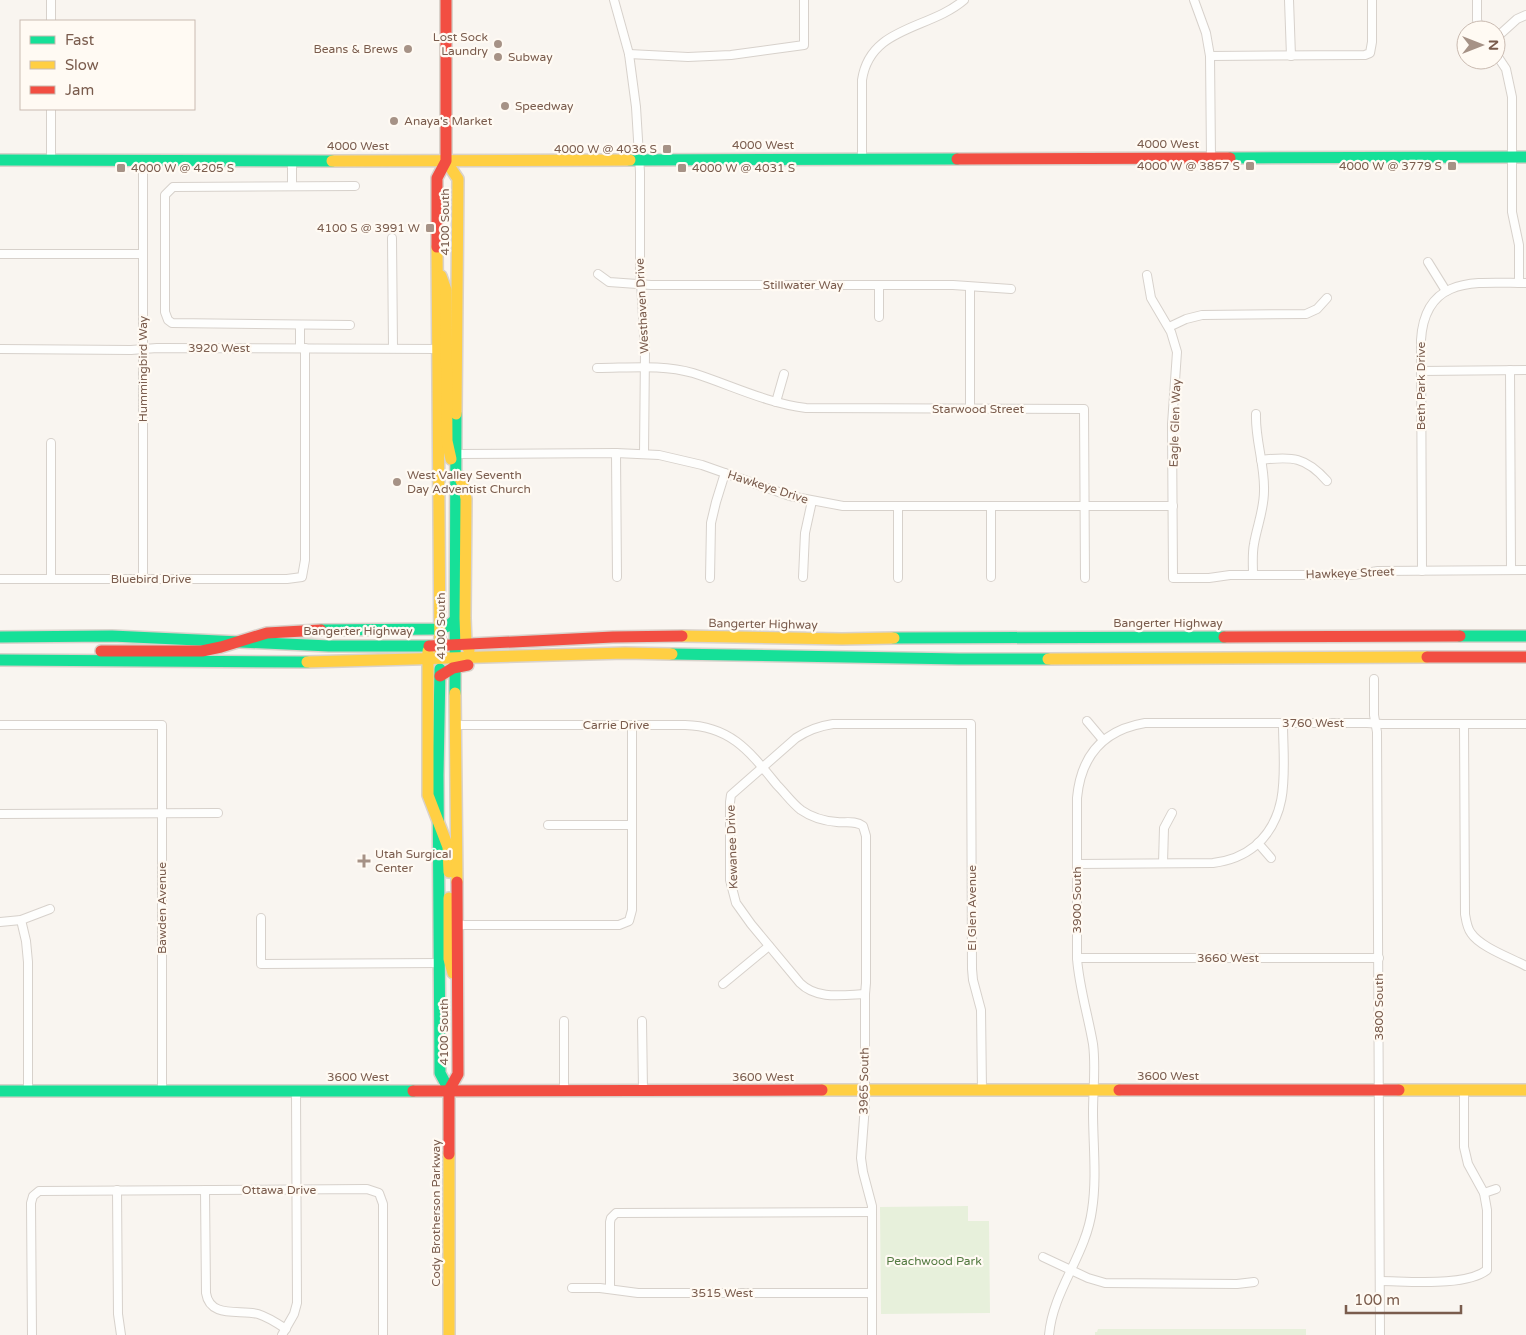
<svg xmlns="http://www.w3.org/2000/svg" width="1526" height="1335" font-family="'Varela Round',sans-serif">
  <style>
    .green { fill: #e7f0db }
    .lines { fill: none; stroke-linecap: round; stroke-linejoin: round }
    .street-casing { stroke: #d7d1cb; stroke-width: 10 }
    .fast-casing { stroke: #d9d2cb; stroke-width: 14 }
    .slow-casing { stroke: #d9d2cb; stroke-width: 14 }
    .jam-casing { stroke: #d9d2cb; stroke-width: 14 }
    .street { stroke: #fefefd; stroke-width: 8 }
    .fast { stroke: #16e098; stroke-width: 11 }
    .slow { stroke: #ffcf43; stroke-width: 11 }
    .jam { stroke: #f24e42; stroke-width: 11 }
    .poi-dot { fill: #a69286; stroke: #fffaf3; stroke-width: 2 }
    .labels { text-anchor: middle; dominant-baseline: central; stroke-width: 4.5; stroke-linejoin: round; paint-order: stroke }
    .poi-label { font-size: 12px; fill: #7a5c4d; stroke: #fffaf3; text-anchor: start }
    .street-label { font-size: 12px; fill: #7a5c4d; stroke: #fffaf3 }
    .park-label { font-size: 12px; fill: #537a41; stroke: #fffaf3 }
  </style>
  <rect width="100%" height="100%" fill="#f9f5f0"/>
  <g class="green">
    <polygon points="968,1206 968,1221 989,1221 990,1313 881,1314 880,1207"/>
    <polygon points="1098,1329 1306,1329 1306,1335 1095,1335 1095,1332 1097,1332"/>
  </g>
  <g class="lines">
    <g class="street-casing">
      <g id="street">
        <polyline points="51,0 51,21"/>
        <polyline points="614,0 629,54 636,107 640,172 640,266 645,351 644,454"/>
        <polyline points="1194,0 1206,33 1210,56 1211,158"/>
        <polyline points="1289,0 1291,56"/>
        <polyline points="1477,0 1477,20 1480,30"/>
        <polyline points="1496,38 1517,19 1526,15"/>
        <polyline points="629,54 688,57 731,55 804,45 804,0"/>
        <polyline points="1496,54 1506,69 1512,97 1512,212 1519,245 1519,283"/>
        <polyline points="1210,56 1365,55 1370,53 1372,42 1372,0"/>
        <polyline points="51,109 51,160"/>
        <path d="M862,158V80C870,26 929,30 964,0"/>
        <polyline points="292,160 292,186"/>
        <polyline points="392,238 393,348"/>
        <polyline points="0,254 143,254"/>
        <polyline points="1428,262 1446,291"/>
        <polyline points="598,274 609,282 651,285 953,285 1011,289"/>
        <polyline points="1147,275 1151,298 1171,332 1177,352 1172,424 1173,578 1209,578 1230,575 1353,575 1378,571 1526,570"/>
        <polyline points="970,287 970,409"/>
        <polyline points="879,317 879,285"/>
        <polyline points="350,325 172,323 168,320 165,312 165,195 173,187 355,186"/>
        <polyline points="1169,327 1186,319 1202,315 1306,314 1317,309 1327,298"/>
        <polyline points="300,348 300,325"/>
        <polyline points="0,349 131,350 157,348 438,349"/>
        <path d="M597,368C628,368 663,364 693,373C731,385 766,403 806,408L1084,409L1085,578"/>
        <polyline points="1510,370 1511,570"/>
        <polyline points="1421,371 1526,370"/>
        <polyline points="776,402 784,374"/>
        <polyline points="616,453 617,577"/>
        <polyline points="456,454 616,453 659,455 702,465 790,496 843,506 1173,506"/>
        <path d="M1261,460C1292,456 1306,457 1327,481"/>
        <polyline points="991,506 991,577"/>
        <path d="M1422,571L1421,340C1425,274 1478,283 1526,283"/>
        <path d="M1253,575C1253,565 1252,554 1254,544C1257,526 1264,510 1264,491C1265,465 1255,440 1256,414"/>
        <polyline points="803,577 805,533 812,501"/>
        <polyline points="710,578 711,523 716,502 725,473"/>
        <polyline points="898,578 898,506"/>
        <polyline points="0,579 287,579 302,577 305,560 305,348"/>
        <polyline points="51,579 51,443"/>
        <polyline points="143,579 143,160"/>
        <polyline points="1374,679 1374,715 1377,732 1380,1335"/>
        <polyline points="1087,721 1103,740"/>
        <path d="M1464,724L1465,914C1466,920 1467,928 1471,933C1480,947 1511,958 1526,966"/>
        <polyline points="0,725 162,725 162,1091"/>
        <path d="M456,725H685C731,726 750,752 777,785C785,793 792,803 801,810C811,817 824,821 837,822C845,823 855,820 863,826L866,836V983L865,994V1105L861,1158L863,1172L872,1206V1335"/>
        <polyline points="0,814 218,813"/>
        <polyline points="548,825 632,825"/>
        <polyline points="1258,843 1271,858"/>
        <polyline points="1163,863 1164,828 1172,813"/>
        <path d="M1077,864L1213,863C1229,861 1243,856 1255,846C1292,815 1283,766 1283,723"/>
        <polyline points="261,918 261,964 440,963"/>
        <polyline points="21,920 26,941 28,962 28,1091"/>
        <polyline points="0,922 21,920 50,909"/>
        <polyline points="457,925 619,925 629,921 632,910 632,725"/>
        <polyline points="1077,958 1379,958"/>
        <polyline points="723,984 769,946"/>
        <path d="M865,994C843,995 817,1000 800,983L751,924L736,903L730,880V802L731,795L796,738C808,730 819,726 833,724H971L972,969L973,980L981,1010L982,1090"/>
        <polyline points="564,1021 564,1090"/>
        <polyline points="642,1021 643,1090"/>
        <polyline points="117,1190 118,1314 121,1335"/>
        <path d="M205,1190L206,1293C210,1319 240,1309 258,1314C268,1317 277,1323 286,1329"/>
        <polyline points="1484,1193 1496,1189"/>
        <polyline points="1043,1257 1088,1278 1105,1283 1237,1284 1254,1282"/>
        <path d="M1380,1281C1407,1281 1465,1287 1487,1270V1210L1484,1193L1468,1164L1464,1147V1090"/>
        <polyline points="572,1288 600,1288 638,1293 872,1293"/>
        <polyline points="610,1289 610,1222 611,1218 616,1213 872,1212"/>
        <polyline points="32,1335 31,1203 33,1196 39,1191 367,1189 379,1193 383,1204 383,1335"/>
        <polyline points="282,1335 294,1314 297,1303 296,1091"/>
        <path d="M1049,1335C1053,1290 1086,1255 1092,1210C1097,1178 1093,1144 1093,1112C1093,1089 1096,1067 1093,1044C1088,1015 1079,987 1077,958V798C1081,756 1103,730 1145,723H1367L1382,724H1526"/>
      </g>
    </g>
    <g class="fast-casing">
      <g id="fast">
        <polyline points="1230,158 1526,157"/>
        <polyline points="0,160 332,161"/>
        <polyline points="630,160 957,159"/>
        <polyline points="321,630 440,629 448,626 455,620"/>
        <polyline points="1460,636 1526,636"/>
        <polyline points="0,637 112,636 329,646 429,646"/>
        <polyline points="894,638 1224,637"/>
        <polyline points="672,654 959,659 1048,659"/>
        <polyline points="0,660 307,662"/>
        <polyline points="440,669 438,775 440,1073 449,1090"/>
        <polyline points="455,693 456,414"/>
        <polyline points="0,1091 413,1091"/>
      </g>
    </g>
    <g class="slow-casing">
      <g id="slow">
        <polyline points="332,161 630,160"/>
        <polyline points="446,161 458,179 456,414"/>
        <polyline points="437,247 440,653"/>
        <polyline points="441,276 446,290 447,441 451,459"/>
        <polyline points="459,476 464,488 466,499 465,618 466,644 469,650"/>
        <polyline points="682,636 842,639 894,638"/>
        <polyline points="428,651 428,795 448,847 449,872"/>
        <polyline points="1048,659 1427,657"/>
        <polyline points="307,662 625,653 672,654"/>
        <polyline points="455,693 457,882"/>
        <polyline points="449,898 449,959 453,973"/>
        <polyline points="822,1090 1119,1090"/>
        <polyline points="1399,1090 1526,1090"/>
        <polyline points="449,1154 449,1335"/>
      </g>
    </g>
    <g class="jam-casing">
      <g id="jam">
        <polyline points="957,159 1230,158"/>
        <polyline points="437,247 437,178 446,161 446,0"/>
        <polyline points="1224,637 1460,636"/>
        <polyline points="429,646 613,637 682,636"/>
        <polyline points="101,651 202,651 221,647 267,633 321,630"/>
        <polyline points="1427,657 1526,657"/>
        <polyline points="440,676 453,668 468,665"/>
        <polyline points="1119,1090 1399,1090"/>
        <polyline points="413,1091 822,1090"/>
        <polyline points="449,1154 449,1090 458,1074 457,882"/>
      </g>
    </g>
    <use href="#street" class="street"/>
    <use href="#fast" class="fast"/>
    <use href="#slow" class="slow"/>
    <use href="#jam" class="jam"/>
  </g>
  <g class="poi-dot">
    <circle cx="498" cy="44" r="5"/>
    <circle cx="408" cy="49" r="5"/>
    <circle cx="498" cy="57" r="5"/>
    <circle cx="505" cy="106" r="5"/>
    <circle cx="394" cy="121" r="5"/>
    <rect x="662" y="144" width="10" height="10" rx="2.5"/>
    <rect x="1245" y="161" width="10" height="10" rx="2.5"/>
    <rect x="1447" y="161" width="10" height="10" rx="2.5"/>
    <rect x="116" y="163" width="10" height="10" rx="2.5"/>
    <rect x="677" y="163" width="10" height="10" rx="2.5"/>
    <rect x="425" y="223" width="10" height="10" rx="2.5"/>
    <circle cx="397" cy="482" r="5"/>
    <path d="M361.5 853.5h5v5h5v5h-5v5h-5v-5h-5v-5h5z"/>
  </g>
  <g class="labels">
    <g class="poi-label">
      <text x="488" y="37" text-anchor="end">Lost Sock<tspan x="488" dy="14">Laundry</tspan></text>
      <text x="398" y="49" text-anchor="end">Beans &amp; Brews</text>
      <text x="508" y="57">Subway</text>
      <text x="515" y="106">Speedway</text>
      <text x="404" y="121">Anaya's Market</text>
      <text x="657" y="149" text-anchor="end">4000 W @ 4036 S</text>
      <text x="1240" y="166" text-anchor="end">4000 W @ 3857 S</text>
      <text x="1442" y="166" text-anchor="end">4000 W @ 3779 S</text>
      <text x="131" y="168">4000 W @ 4205 S</text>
      <text x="692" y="168">4000 W @ 4031 S</text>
      <text x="420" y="228" text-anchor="end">4100 S @ 3991 W</text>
      <text x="407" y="475">West Valley Seventh<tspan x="407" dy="14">Day Adventist Church</tspan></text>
      <text x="375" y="854">Utah Surgical<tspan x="375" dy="14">Center</tspan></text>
    </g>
    <g class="street-label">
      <text x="1168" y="144">4000 West</text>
      <text x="763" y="145">4000 West</text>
      <text x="358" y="146">4000 West</text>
      <text transform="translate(445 222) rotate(-90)">4100 South</text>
      <text x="803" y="285">Stillwater Way</text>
      <text transform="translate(642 306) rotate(-93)">Westhaven Drive</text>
      <text x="219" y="348">3920 West</text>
      <text transform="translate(143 369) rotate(-90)">Hummingbird Way</text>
      <text transform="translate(1421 386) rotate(-90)">Beth Park Drive</text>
      <text x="978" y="409">Starwood Street</text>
      <text transform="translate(1175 423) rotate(-88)">Eagle Glen Way</text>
      <text transform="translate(768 487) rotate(18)">Hawkeye Drive</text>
      <text transform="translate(1350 573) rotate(-2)">Hawkeye Street</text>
      <text x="151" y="579">Bluebird Drive</text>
      <text x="1168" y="623">Bangerter Highway</text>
      <text transform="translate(763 624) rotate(1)">Bangerter Highway</text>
      <text transform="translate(441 626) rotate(-90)">4100 South</text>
      <text x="358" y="631">Bangerter Highway</text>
      <text x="1313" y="723">3760 West</text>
      <text x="616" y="725">Carrie Drive</text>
      <text transform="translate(732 847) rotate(-92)">Kewanee Drive</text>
      <text transform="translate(1077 900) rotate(-90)">3900 South</text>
      <text transform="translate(162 908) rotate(-90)">Bawden Avenue</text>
      <text transform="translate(972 908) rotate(-90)">El Glen Avenue</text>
      <text x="1228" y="958">3660 West</text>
      <text transform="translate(1379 1007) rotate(-90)">3800 South</text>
      <text transform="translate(444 1032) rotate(-90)">4100 South</text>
      <text x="1168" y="1076">3600 West</text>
      <text x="358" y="1077">3600 West</text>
      <text x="763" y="1077">3600 West</text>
      <text transform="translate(864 1081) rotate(-89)">3965 South</text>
      <text x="279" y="1190">Ottawa Drive</text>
      <text transform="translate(436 1213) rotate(-90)">Cody Brotherson Parkway</text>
      <text x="722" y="1293">3515 West</text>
    </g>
    <g class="park-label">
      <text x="934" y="1261">Peachwood Park</text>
    </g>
  </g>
  <rect x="20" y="20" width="175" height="90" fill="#fffaf3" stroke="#cabbb1"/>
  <rect x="30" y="36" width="25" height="8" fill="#16e098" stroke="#cabbb1"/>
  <text x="65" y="45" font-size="15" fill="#7a5c4d">Fast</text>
  <rect x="30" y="61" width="25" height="8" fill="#ffcf43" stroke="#cabbb1"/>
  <text x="65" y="70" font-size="15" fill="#7a5c4d">Slow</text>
  <rect x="30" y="86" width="25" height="8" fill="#f24e42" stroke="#cabbb1"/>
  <text x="65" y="95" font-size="15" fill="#7a5c4d">Jam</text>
  <g transform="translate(1481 45) rotate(90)"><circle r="24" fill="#fffaf3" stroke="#cabbb1"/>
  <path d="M0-4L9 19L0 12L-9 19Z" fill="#a69286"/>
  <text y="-8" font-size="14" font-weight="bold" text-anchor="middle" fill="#7a5c4d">N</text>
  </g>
  <path d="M1346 1305v8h115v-8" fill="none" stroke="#7a5c4d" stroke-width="2.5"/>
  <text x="1354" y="1305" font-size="15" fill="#7a5c4d" stroke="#fffaf3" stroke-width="4" paint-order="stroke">100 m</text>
</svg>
